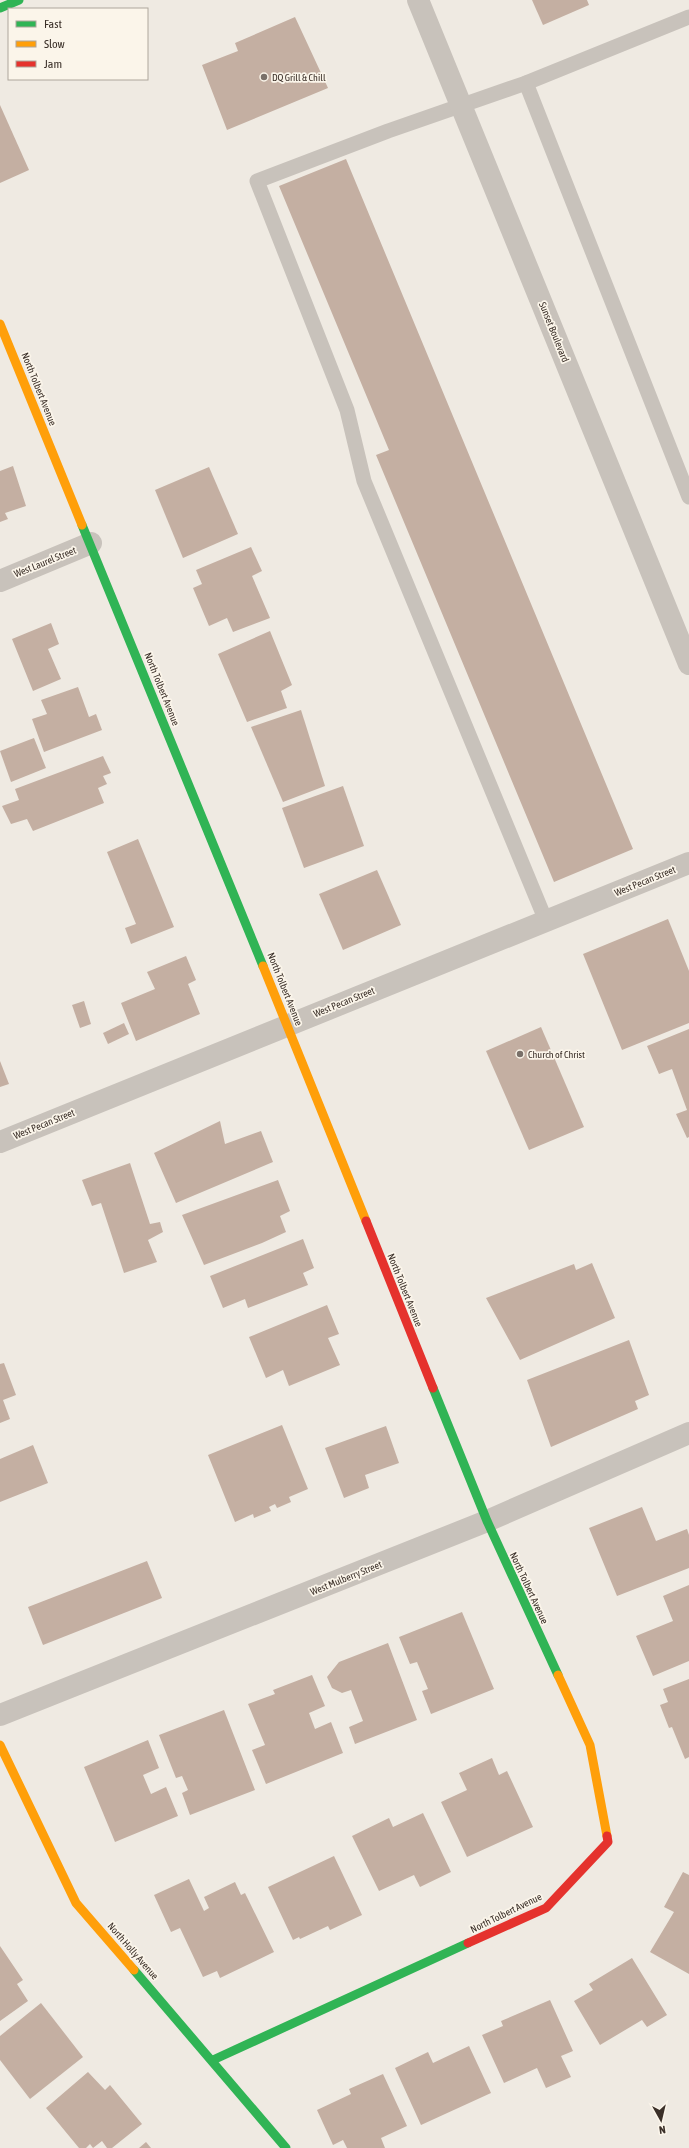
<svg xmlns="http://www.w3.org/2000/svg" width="689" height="2148" font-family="'Asap Condensed',sans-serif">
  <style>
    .building { fill: #c4afa2 }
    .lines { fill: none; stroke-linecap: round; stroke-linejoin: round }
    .lane { stroke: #c8c2bb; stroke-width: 15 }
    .street { stroke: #c8c2bb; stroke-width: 22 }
    .fast { stroke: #30b455; stroke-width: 9 }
    .slow { stroke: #ff9f0a; stroke-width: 9 }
    .jam { stroke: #e5322d; stroke-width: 9 }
    .poi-dot { fill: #797069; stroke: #fbf5ea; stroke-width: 1.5 }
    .labels { text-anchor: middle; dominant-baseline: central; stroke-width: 3.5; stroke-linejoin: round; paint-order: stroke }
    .poi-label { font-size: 10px; fill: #3a2f28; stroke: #fbf5ea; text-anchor: start }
    .street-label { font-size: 10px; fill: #3a2f28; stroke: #fbf5ea }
  </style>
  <rect width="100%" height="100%" fill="#efeae2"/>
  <g class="building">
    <polygon points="532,0 587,0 589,5 543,25"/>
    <polygon points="295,17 328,88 227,130 202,65 238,51 235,43"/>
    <polygon points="0,105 29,170 0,183"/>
    <polygon points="346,159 633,849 554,882 376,455 389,450 279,186"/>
    <polygon points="13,466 26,506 5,513 8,519 0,522 0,471"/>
    <polygon points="209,467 238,534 183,558 155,490"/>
    <polygon points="251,547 262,571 252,576 270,618 233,632 227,618 209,626 193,588 202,584 196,570"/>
    <polygon points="51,623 59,644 48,649 61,679 33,691 12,639"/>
    <polygon points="270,631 292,685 281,691 287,708 247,722 218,654"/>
    <polygon points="78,687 89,717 96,714 102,730 44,752 32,719 47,714 41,700"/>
    <polygon points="301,710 325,786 283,802 251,727"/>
    <polygon points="34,738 46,768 11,782 0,751"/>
    <polygon points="103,756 111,773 103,776 107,784 98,788 104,803 33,831 27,819 11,824 2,806 19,800 15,789"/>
    <polygon points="343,786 364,846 304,868 282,808"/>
    <polygon points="138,839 174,927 131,944 125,928 136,924 107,852"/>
    <polygon points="377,870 401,925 343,950 319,894"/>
    <polygon points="668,919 689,971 689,1023 622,1050 583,954"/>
    <polygon points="186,956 196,980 188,984 200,1014 136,1041 121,1003 155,989 147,972"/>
    <polygon points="84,1001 91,1024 80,1028 72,1005"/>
    <polygon points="124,1023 129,1034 108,1044 103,1033"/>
    <polygon points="541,1027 584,1127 529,1150 486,1051"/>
    <polygon points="689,1029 689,1137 687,1138 676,1114 687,1110 672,1069 659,1074 647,1046"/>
    <polygon points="0,1061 9,1084 0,1087"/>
    <polygon points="220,1121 225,1144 261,1131 273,1162 176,1203 154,1153"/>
    <polygon points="130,1163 150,1224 160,1222 163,1232 148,1240 157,1262 124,1273 101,1203 92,1206 82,1180"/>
    <polygon points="278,1180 290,1211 280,1216 286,1232 262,1243 204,1265 182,1215"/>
    <polygon points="303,1239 314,1268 303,1273 308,1285 248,1308 245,1299 223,1308 210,1276"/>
    <polygon points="592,1263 615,1318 520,1360 486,1298 574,1264 576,1270"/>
    <polygon points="327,1305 339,1334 328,1338 340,1365 289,1386 283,1370 266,1378 249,1337"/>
    <polygon points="629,1340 649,1395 635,1401 638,1409 551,1447 527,1380"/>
    <polygon points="4,1363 16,1395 3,1400 10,1419 0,1423 0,1364"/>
    <polygon points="282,1425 308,1489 289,1497 291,1502 277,1508 275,1504 269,1507 271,1511 254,1518 253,1514 235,1522 208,1455"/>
    <polygon points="386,1426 399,1463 365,1475 369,1488 344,1498 325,1448"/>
    <polygon points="33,1445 48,1483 0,1502 0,1459"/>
    <polygon points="642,1507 656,1541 687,1529 689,1535 689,1568 617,1596 589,1528"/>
    <polygon points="147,1561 162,1598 43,1645 28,1607"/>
    <polygon points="689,1585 689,1661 653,1676 636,1636 673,1621 663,1596"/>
    <polygon points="462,1612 494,1689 431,1714 422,1691 428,1689 417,1662 410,1664 399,1637"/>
    <polygon points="388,1643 417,1720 355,1744 349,1727 363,1721 351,1690 342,1693 332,1688 327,1677 339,1662"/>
    <polygon points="312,1675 325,1706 309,1713 315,1729 331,1722 343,1753 266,1784 252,1750 265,1745 248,1704 275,1694 273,1690"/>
    <polygon points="689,1679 689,1757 685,1759 672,1727 669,1728 660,1705 668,1702 663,1689"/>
    <polygon points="224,1710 255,1790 190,1815 182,1793 188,1790 182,1776 176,1778 159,1735"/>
    <polygon points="148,1740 159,1768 143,1775 151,1794 166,1787 178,1816 115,1842 84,1767"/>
    <polygon points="492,1758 499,1775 507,1771 533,1827 467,1857 441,1802 467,1790 459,1773"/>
    <polygon points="423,1813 451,1872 420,1887 414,1875 379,1891 352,1836 389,1818 393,1827"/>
    <polygon points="334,1856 362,1915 330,1930 328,1926 300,1939 299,1937 293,1940 268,1887"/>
    <polygon points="683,1872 689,1875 689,1974 650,1952 674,1912 664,1907"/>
    <polygon points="189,1879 204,1911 209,1908 204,1897 235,1882 241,1895 245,1893 274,1952 220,1978 217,1971 203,1977 180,1928 171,1932 154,1895"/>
    <polygon points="0,1946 23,1980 17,1984 28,2001 0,2021"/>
    <polygon points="632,1958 667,2015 647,2027 642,2020 600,2045 574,2001 593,1990 589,1984"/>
    <polygon points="550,2000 573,2051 561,2056 571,2077 546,2088 537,2068 504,2083 482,2035 503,2026 501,2021"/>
    <polygon points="41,2003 83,2057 30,2099 0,2060 0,2036"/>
    <polygon points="469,2046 491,2093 421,2125 395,2068 428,2052 433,2063"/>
    <polygon points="88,2072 105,2090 110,2085 142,2124 112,2148 107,2148 102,2141 93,2148 90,2144 86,2148 79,2148 46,2108"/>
    <polygon points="383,2074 407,2126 381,2138 385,2148 347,2148 343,2140 333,2145 317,2110 351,2094 349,2089"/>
    <polygon points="146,2142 151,2148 139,2148"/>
  </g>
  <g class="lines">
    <g class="lane">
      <polyline points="526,83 689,497"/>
      <polyline points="546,921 364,481 347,410 257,181 388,131 526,83 689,17"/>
    </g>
    <g class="street">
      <polyline points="418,0 689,664"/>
      <polyline points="0,581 91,543"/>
      <polyline points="0,1142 689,863"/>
      <polyline points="0,1715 487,1521 689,1433"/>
    </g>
    <g class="fast">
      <polyline points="0,8 19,0"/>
      <polyline points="82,525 263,966"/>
      <polyline points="433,1388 487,1521 558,1675"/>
      <polyline points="134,1970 286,2148"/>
      <polyline points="213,2060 468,1943"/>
    </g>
    <g class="slow">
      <polyline points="0,324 82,525"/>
      <polyline points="263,966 366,1221"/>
      <polyline points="558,1675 590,1745 607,1836"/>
      <polyline points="0,1745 76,1903 134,1970"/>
    </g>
    <g class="jam">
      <polyline points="366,1221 433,1388"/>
      <polyline points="468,1943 546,1908 608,1842 607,1836"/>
    </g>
  </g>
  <g class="poi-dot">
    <circle cx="264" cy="77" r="4"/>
    <circle cx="520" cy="1054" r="4"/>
  </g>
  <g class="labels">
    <g class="poi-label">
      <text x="272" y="77">DQ Grill &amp; Chill</text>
      <text x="528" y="1054">Church of Christ</text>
    </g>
    <g class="street-label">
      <text transform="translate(554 332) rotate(68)">Sunset Boulevard</text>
      <text transform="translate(39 389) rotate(68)">North Tolbert Avenue</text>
      <text transform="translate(45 562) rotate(-22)">West Laurel Street</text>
      <text transform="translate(162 689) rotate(68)">North Tolbert Avenue</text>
      <text transform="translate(645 881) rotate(-22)">West Pecan Street</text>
      <text transform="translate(285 989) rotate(68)">North Tolbert Avenue</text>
      <text transform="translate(344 1002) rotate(-22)">West Pecan Street</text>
      <text transform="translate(44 1124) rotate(-22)">West Pecan Street</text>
      <text transform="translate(405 1290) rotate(68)">North Tolbert Avenue</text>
      <text transform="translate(346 1578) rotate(-22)">West Mulberry Street</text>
      <text transform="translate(529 1588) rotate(65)">North Tolbert Avenue</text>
      <text transform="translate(506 1913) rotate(-26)">North Tolbert Avenue</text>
      <text transform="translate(133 1951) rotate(49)">North Holly Avenue</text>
    </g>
  </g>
  <rect x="8" y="8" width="140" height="72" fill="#fbf5ea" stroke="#aea69c"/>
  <rect x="16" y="21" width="20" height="6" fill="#30b455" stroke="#aea69c"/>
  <text x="44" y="28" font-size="12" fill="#3a2f28">Fast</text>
  <rect x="16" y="41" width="20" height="6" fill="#ff9f0a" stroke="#aea69c"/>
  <text x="44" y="48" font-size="12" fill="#3a2f28">Slow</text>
  <rect x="16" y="61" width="20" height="6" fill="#e5322d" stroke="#aea69c"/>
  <text x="44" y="68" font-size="12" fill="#3a2f28">Jam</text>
  <g transform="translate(661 2120) rotate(172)" stroke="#fbf5ea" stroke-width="3" paint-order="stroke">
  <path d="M0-3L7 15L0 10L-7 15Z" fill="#3a2f28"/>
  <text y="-6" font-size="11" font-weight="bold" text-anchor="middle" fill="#3a2f28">N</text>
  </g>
</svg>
